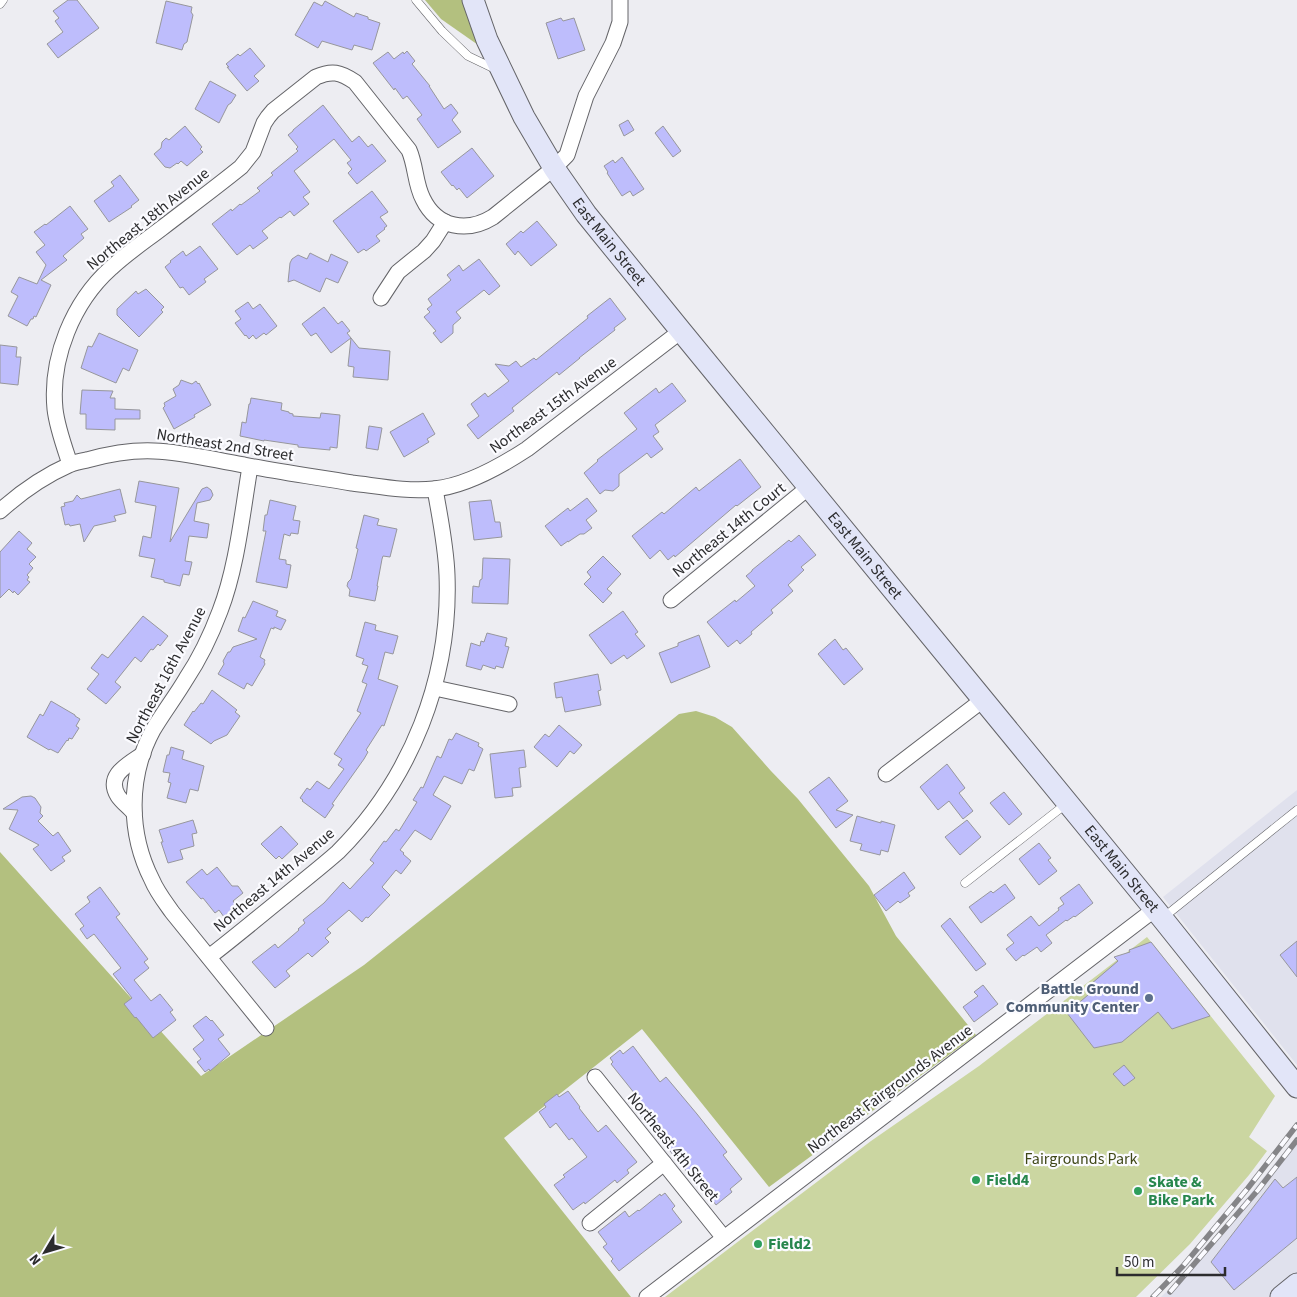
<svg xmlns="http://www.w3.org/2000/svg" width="1297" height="1297" font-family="'Source Sans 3',sans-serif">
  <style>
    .built { fill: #e0e1ed }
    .green { fill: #cbd6a1 }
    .forest { fill: #b3c07f }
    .building { fill: #bebdfc; stroke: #97979c }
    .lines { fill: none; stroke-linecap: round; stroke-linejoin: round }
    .lane-casing { stroke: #646468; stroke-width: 9 }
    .street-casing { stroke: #646468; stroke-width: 17 }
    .secondary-casing { stroke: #646468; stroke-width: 23 }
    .lane { stroke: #fff; stroke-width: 8 }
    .street { stroke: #fff; stroke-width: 15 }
    .secondary { stroke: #e2e5f8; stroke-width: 21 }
    .rail-casing { stroke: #858588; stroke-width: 5.5 }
    .rail { stroke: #fbfbff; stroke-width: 4; stroke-dasharray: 11; stroke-linecap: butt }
    .service-dot { fill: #5c6f8a; stroke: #fbfbff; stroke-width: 2 }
    .leisure-dot { fill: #2e9e5b; stroke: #fbfbff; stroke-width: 2 }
    .labels { text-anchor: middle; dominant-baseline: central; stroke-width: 4.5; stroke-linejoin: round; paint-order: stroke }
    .street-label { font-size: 16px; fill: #2c2c2e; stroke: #fbfbff }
    .service-label { font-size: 16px; font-weight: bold; fill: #4e5e75; stroke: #fbfbff; text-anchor: end }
    .park-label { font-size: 16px; fill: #3f4717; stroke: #fbfbff }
    .leisure-label { font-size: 16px; font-weight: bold; fill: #27864d; stroke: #fbfbff; text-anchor: start }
  </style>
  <rect width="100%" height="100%" fill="#ededf2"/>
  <g class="built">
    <polygon points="1297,790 1297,1065 1163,897"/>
    <polygon points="1297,1136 1297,1297 1161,1297 1188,1270"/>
  </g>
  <polygon class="green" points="1147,937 1275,1096 1249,1137 1267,1151 1249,1175 1190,1244 1136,1297 665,1297 871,1141 979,1066"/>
  <g class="forest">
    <polygon points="425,0 467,0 481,47 441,19"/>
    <polygon points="696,711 715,717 732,727 771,771 798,799 869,886 896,936 976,1035 769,1187 642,1029 504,1138 631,1297 0,1297 0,852 201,1076 364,965 679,714"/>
  </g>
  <g class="building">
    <polygon points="68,0 77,0 99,28 58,58 47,44 63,32 55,21 59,18 53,11"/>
    <polygon points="166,1 192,7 191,12 193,15 187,42 184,44 182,50 156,43"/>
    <polygon points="325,1 354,17 356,13 368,17 368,19 380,23 372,50 354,45 352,50 322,41 318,48 295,35 314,2 322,6"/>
    <polygon points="561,18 563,21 574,18 585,50 558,59 546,23"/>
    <polygon points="250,48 265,66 254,76 259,81 247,91 227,67 229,67 226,64 238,54 240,56"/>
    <polygon points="407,51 415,61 412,64 430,86 429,86 444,109 451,104 458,113 452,120 461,132 438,148 417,119 422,115 407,96 403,99 395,88 394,90 373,63 388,52 394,59 403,52 404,54"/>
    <polygon points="210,81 236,95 231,103 228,105 219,123 195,109"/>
    <polygon points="323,105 352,142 359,136 368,147 372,144 386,161 357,184 348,173 352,169 347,163 351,160 334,139 294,171 310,192 303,197 309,204 294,216 290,211 281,218 280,217 262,231 268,238 253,249 250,245 237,255 212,224 231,209 232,211 240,204 241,205 260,191 257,188 273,175 271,173 298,151 296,149 298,147 288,135 293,131 293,130"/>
    <polygon points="628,120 634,130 624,136 619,125"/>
    <polygon points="185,126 202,147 200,149 203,152 187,166 181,161 178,164 177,163 170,168 165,167 154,154 161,148 162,142 166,138 169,140"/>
    <polygon points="663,126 681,151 673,157 655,133"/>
    <polygon points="472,148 494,176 467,198 459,188 457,190 453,185 452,186 441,172"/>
    <polygon points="622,157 644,189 633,196 630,191 622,196 607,173 608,172 604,166 613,160 615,163"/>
    <polygon points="120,175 139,200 131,206 132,207 109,222 94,201 114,186 111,182"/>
    <polygon points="372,191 388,212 380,217 387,226 384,228 385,229 376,236 380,241 366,251 364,249 358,253 333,221"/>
    <polygon points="70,206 88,229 81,234 84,238 63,256 67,260 41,280 51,285 36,317 34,316 33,319 31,319 27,326 8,316 18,296 11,292 19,277 37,284 46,265 36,252 45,245 34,232 45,224 46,225"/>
    <polygon points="537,221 557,245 531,266 518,251 515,255 506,244 521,231 523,233"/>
    <polygon points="200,246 218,269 204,279 206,282 189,295 183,287 180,288 165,267 171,262 170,261 183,251 186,256"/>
    <polygon points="310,253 328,262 331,254 348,262 338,283 326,278 320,292 294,280 288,282 290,263 292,259 298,255 307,259"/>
    <polygon points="479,259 500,286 489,295 484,290 456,312 461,318 453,325 453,333 441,343 433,333 436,331 424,317 430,312 427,309 432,305 428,299 451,280 447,275 459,265 463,271"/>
    <polygon points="146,289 164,307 161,310 163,312 139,337 117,315 117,309 136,291 138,294"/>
    <polygon points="610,298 626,319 614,328 615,330 579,358 580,358 559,375 557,372 512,408 514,411 478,439 467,425 479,416 471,404 485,393 488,397 509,381 495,364 509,366 516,361 521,367 534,358 536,360 588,318 587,316"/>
    <polygon points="248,302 253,309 260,304 277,326 266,335 264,333 256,339 253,335 249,339 246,335 245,336 235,323 241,319 235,311"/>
    <polygon points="324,307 338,324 342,321 350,331 347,333 359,348 390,351 388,380 353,377 354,367 348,366 351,338 331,353 316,333 311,336 302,324"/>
    <polygon points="99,333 138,350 129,371 123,368 116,383 81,368 88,346 92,347"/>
    <polygon points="0,345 17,347 16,357 21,357 18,385 0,383"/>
    <polygon points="181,380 192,384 196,381 198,384 199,383 211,405 194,415 195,417 174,429 163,408 165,406 164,403 176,396 173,389 179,385"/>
    <polygon points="672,383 686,401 655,425 659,432 653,436 663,449 651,458 647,453 619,474 619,486 613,491 605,490 600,494 584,473 598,461 597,460 637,429 624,413 656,388 659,393"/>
    <polygon points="82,390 113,391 110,398 115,398 115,409 140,410 140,419 115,419 115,430 86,429 86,414 80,414"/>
    <polygon points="251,398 282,403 281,410 289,412 289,413 293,414 293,416 320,418 321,413 340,415 337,448 330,447 330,450 298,447 298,445 264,440 264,441 240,436 242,422 246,423 249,404 250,404"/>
    <polygon points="423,413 435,434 427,439 429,442 404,457 390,432"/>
    <polygon points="369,426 382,428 378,450 366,448"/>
    <polygon points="740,459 761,487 737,506 736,505 675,557 674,555 668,560 660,550 650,559 632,536 662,512 664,514 696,487 699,491"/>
    <polygon points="139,481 179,488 170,542 202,489 207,487 211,490 213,495 210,500 197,503 194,521 209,524 207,538 189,536 185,561 192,562 189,575 183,574 180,586 164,582 164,580 151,577 155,559 139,556 143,536 151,538 156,506 135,502"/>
    <polygon points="120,489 126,513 114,516 116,521 94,526 84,542 80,524 70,526 69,524 65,525 61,507 65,506 64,503 73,501 77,495 81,499"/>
    <polygon points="587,498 597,511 586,520 592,528 584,534 580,534 568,542 568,541 561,546 545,526 568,508 570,511"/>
    <polygon points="270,500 296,506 293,520 300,521 298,534 291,533 290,536 284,534 279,559 286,560 286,564 291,565 287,588 256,582 266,531 263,531 265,515 267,515"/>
    <polygon points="491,500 495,522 500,522 502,537 474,540 469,502"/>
    <polygon points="364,515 379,519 377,525 397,529 390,557 383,556 382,559 377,586 378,586 375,601 349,596 350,590 347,586 348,582 351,579 358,549 356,548"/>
    <polygon points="19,531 32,543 27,549 36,557 29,564 33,568 27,575 29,577 27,580 30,582 18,595 14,591 13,593 9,589 0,598 0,552"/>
    <polygon points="799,535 816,555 801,567 804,570 788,585 793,591 771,610 773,613 751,632 752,634 740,644 737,640 728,647 707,622 735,600 736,602 755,586 746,576 752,571 752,570 789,540 791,542"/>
    <polygon points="603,556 621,574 607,589 612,593 603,603 584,584 591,577 587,572"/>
    <polygon points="483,558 510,559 508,604 472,603 473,586 479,587 480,580 482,579"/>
    <polygon points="253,601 278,611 276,616 286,620 281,630 274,627 274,629 271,628 260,657 265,660 264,662 265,664 252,686 247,683 244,689 218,674 224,664 223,661 228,652 230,652 233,647 257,639 238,631 243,617 245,618"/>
    <polygon points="623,611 638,632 635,634 645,646 627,659 624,655 611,664 589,635"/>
    <polygon points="143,616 168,636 160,646 158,644 153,650 151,649 141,662 135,657 115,682 121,687 106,704 87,689 99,674 91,668 102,654 108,658"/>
    <polygon points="365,622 376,625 375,630 398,636 393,654 385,652 378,679 398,686 384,726 382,725 366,750 368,752 364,759 332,804 334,805 325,818 302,801 303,800 300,798 307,788 310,790 317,781 329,789 344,769 338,765 342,759 334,754 361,713 357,711 367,684 362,682 368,666 362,664 364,659 356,656"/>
    <polygon points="487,633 507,638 505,646 509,647 503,668 496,666 495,669 483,665 481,670 466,666 471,643 480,646 481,641 484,642"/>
    <polygon points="699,635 710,667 671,683 659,653 678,646 678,643"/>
    <polygon points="835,639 843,650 846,648 863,669 844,685 818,654"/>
    <polygon points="598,674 601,690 598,691 601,705 565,712 562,697 556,698 554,683"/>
    <polygon points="212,690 237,710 235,712 240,716 227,735 214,741 211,744 184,725 193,711 194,712 201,703 203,704"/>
    <polygon points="51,701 75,715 75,716 80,719 76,726 79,728 72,739 69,738 68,741 67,740 58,753 50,749 49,750 27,737 40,714 43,716"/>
    <polygon points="559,725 582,745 574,754 570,751 557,767 534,747 545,734 549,737"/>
    <polygon points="456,733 479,743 478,746 483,749 474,771 469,769 462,784 444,776 433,795 451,806 431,840 415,830 400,850 404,853 403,854 411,861 401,874 396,870 382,887 390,895 368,918 366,917 362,922 349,910 327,929 331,933 325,938 329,942 312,957 308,953 286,971 290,976 275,988 252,962 275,944 278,948 299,930 298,929 305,923 303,920 324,903 343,882 350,889 374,863 370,860 384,841 386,842 396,829 399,831 417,802 413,800 421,787 423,788 437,756 441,758 449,739 452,740"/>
    <polygon points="171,747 184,751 182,759 204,766 198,791 190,789 186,803 167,798 171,783 168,782 170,773 163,772 167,755 169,755"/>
    <polygon points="524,750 526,767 519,768 521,787 512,788 513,796 495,798 490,754"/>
    <polygon points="947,764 965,788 959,793 973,811 963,819 949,801 938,810 920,787"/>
    <polygon points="829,777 848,801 836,810 853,815 836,828 809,792"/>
    <polygon points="1004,792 1022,814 1009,825 990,803"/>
    <polygon points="31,796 35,798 41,807 40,813 43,816 38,821 53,836 58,832 71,851 62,857 65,861 51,871 33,849 39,845 9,829 18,810 3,809 22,797"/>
    <polygon points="857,816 881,823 881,821 895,825 888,852 881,850 880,855 860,850 862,844 850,841"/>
    <polygon points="193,820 197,833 192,834 194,846 180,850 183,859 168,863 161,842 163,842 159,830"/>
    <polygon points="967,820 981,837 960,855 945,837"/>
    <polygon points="281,826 298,844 282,859 279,856 276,859 261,844"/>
    <polygon points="1039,843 1051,858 1048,860 1057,871 1039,885 1019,859"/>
    <polygon points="217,867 232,886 238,886 243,893 233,901 237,906 224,917 219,910 215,913 203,898 201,899 186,882 202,869 207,875"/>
    <polygon points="904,872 915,888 908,893 910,896 900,903 898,901 886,911 874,895"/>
    <polygon points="1005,884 1015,898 981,923 969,907 991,891 993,893"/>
    <polygon points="1079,884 1093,903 1075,917 1074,916 1067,921 1066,920 1046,935 1052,943 1041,952 1037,947 1024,956 1023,955 1016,961 1006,949 1014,943 1007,935 1031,916 1039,926 1059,910 1058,908 1064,904 1060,898"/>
    <polygon points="100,887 120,914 116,917 148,959 144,962 149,968 134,980 151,1001 160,994 173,1010 170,1012 176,1020 153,1038 136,1017 135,1018 124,1004 132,998 113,974 121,968 94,934 87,939 80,929 84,926 75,914 90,902 87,897"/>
    <polygon points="950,918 986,964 976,971 941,926"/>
    <polygon points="1297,941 1297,977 1280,955"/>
    <polygon points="1151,942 1210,1016 1172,1029 1158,1012 1122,1042 1094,1048 1067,1013 1095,989 1091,984 1118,961 1114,957 1130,952 1129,950"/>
    <polygon points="983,985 998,1004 974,1022 963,1007 978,996 974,992"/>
    <polygon points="206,1016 211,1021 212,1020 224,1035 218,1039 230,1054 210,1071 209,1069 205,1072 197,1062 201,1059 193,1049 204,1040 193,1026"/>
    <polygon points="633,1046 660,1082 666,1077 697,1114 727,1152 723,1155 742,1179 730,1189 732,1192 716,1205 713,1201 712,1202 688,1171 687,1172 632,1104 639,1099 611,1064 613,1062 610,1058 620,1050 623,1054"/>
    <polygon points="1124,1065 1135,1078 1124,1086 1113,1074"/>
    <polygon points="568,1091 580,1107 579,1108 598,1132 606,1125 637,1162 627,1170 629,1173 617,1183 615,1180 585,1204 584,1202 573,1210 554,1185 565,1177 563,1175 587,1157 572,1138 569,1140 556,1123 550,1128 539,1112 546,1107 544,1104 557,1094 559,1097"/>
    <polygon points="1297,1177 1297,1238 1234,1290 1211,1262 1275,1179 1283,1188"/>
    <polygon points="665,1193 675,1206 672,1209 682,1222 619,1271 611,1261 613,1259 603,1247 607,1244 598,1232 625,1211 629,1217 638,1210 639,1211 660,1194 661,1196"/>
  </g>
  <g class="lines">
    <g class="lane-casing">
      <g id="lane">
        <polyline points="416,0 442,31 468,56 495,69"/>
        <polyline points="0,4 3,0"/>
        <polyline points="965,883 1066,804"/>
        <polyline points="1164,917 1297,810"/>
      </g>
    </g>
    <g class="street-casing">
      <g id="street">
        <polyline points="381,298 398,272 424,251 433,241 445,222"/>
        <path d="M70,464C64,446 57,427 55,409C50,358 73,302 111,268C127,253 145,241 162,228C188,208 215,188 241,167L253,152L264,123L268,117L273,111L316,77C332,70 340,72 355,82L409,150C416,166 415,184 423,199C437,228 467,233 493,217L554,168L567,155L586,96L613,43L620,22V0"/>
        <path d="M250,467C242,514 237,567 220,611C211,635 200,658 186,679C176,696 163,713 153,730C128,776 128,833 152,880C157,892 165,902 172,912L266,1028"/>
        <path d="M0,511C20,493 44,476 69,465C75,462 81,461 87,460C109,454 131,450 154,451C184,452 214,460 244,465C279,472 316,477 352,483C378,486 407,492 434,489C466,486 501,466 527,449L681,331"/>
        <polyline points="671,600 809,487"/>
        <polyline points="435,688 509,704"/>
        <polyline points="886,774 984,699"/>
        <path d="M134,813C129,807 122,802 118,796C105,775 129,764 143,754"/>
        <path d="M209,957C235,937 260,916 286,895C303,881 321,867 338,852C411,779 451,678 447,575C446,546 440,518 435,489"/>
        <polyline points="595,1077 724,1238"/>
        <polyline points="590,1223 664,1163"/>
        <polyline points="647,1297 1155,909"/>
      </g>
    </g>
    <g class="secondary-casing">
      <g id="secondary">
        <path id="s1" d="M473,0L487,40L524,117L554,168L586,214L681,331L1162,918L1297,1087"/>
        <polyline points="1281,1297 1297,1284"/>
      </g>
    </g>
    <use href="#lane" class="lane"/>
    <use href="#street" class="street"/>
    <use href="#secondary" class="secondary"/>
    <g class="rail-casing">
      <g id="rail">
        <polyline points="1170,1292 1258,1190 1297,1140"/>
        <polyline points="1153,1297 1183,1266 1248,1188 1297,1125"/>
      </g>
    </g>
    <use href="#rail" class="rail"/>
  </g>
  <circle class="service-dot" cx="1149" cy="998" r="5"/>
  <g class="leisure-dot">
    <circle cx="976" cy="1180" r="5"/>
    <circle cx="1138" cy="1191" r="5"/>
    <circle cx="758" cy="1244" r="5"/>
  </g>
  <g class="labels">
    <g class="street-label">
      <text transform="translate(148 219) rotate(-39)">Northeast 18th Avenue</text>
      <text stroke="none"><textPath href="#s1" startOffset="279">East Main Street</textPath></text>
      <text transform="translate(553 405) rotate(-36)">Northeast 15th Avenue</text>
      <text transform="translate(225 445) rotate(9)">Northeast 2nd Street</text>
      <text transform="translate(729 530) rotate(-39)">Northeast 14th Court</text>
      <text stroke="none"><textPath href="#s1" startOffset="684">East Main Street</textPath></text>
      <text transform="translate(166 675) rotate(-62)">Northeast 16th Avenue</text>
      <text stroke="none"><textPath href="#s1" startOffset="1089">East Main Street</textPath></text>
      <text transform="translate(274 880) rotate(-40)">Northeast 14th Avenue</text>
      <text transform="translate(890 1089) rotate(-37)">Northeast Fairgrounds Avenue</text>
      <text transform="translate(673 1147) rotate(51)">Northeast 4th Street</text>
    </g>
    <g class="service-label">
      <text x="1139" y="989">Battle Ground<tspan x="1139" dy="18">Community Center</tspan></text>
    </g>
    <g class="park-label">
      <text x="1081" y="1159">Fairgrounds Park</text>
    </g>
    <g class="leisure-label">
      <text x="986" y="1180">Field4</text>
      <text x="1148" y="1182">Skate &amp;<tspan x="1148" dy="18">Bike Park</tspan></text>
      <text x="768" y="1244">Field2</text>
    </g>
  </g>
  <g transform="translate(45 1252) rotate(232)" stroke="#fbfbff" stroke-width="4" paint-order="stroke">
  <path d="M0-4L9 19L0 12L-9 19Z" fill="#2c2c2e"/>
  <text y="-8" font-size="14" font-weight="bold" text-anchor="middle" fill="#2c2c2e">N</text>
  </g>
  <path d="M1117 1267v8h108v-8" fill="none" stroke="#2c2c2e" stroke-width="2.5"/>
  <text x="1124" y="1267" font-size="15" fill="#2c2c2e" stroke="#fbfbff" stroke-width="4" paint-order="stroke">50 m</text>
</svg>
